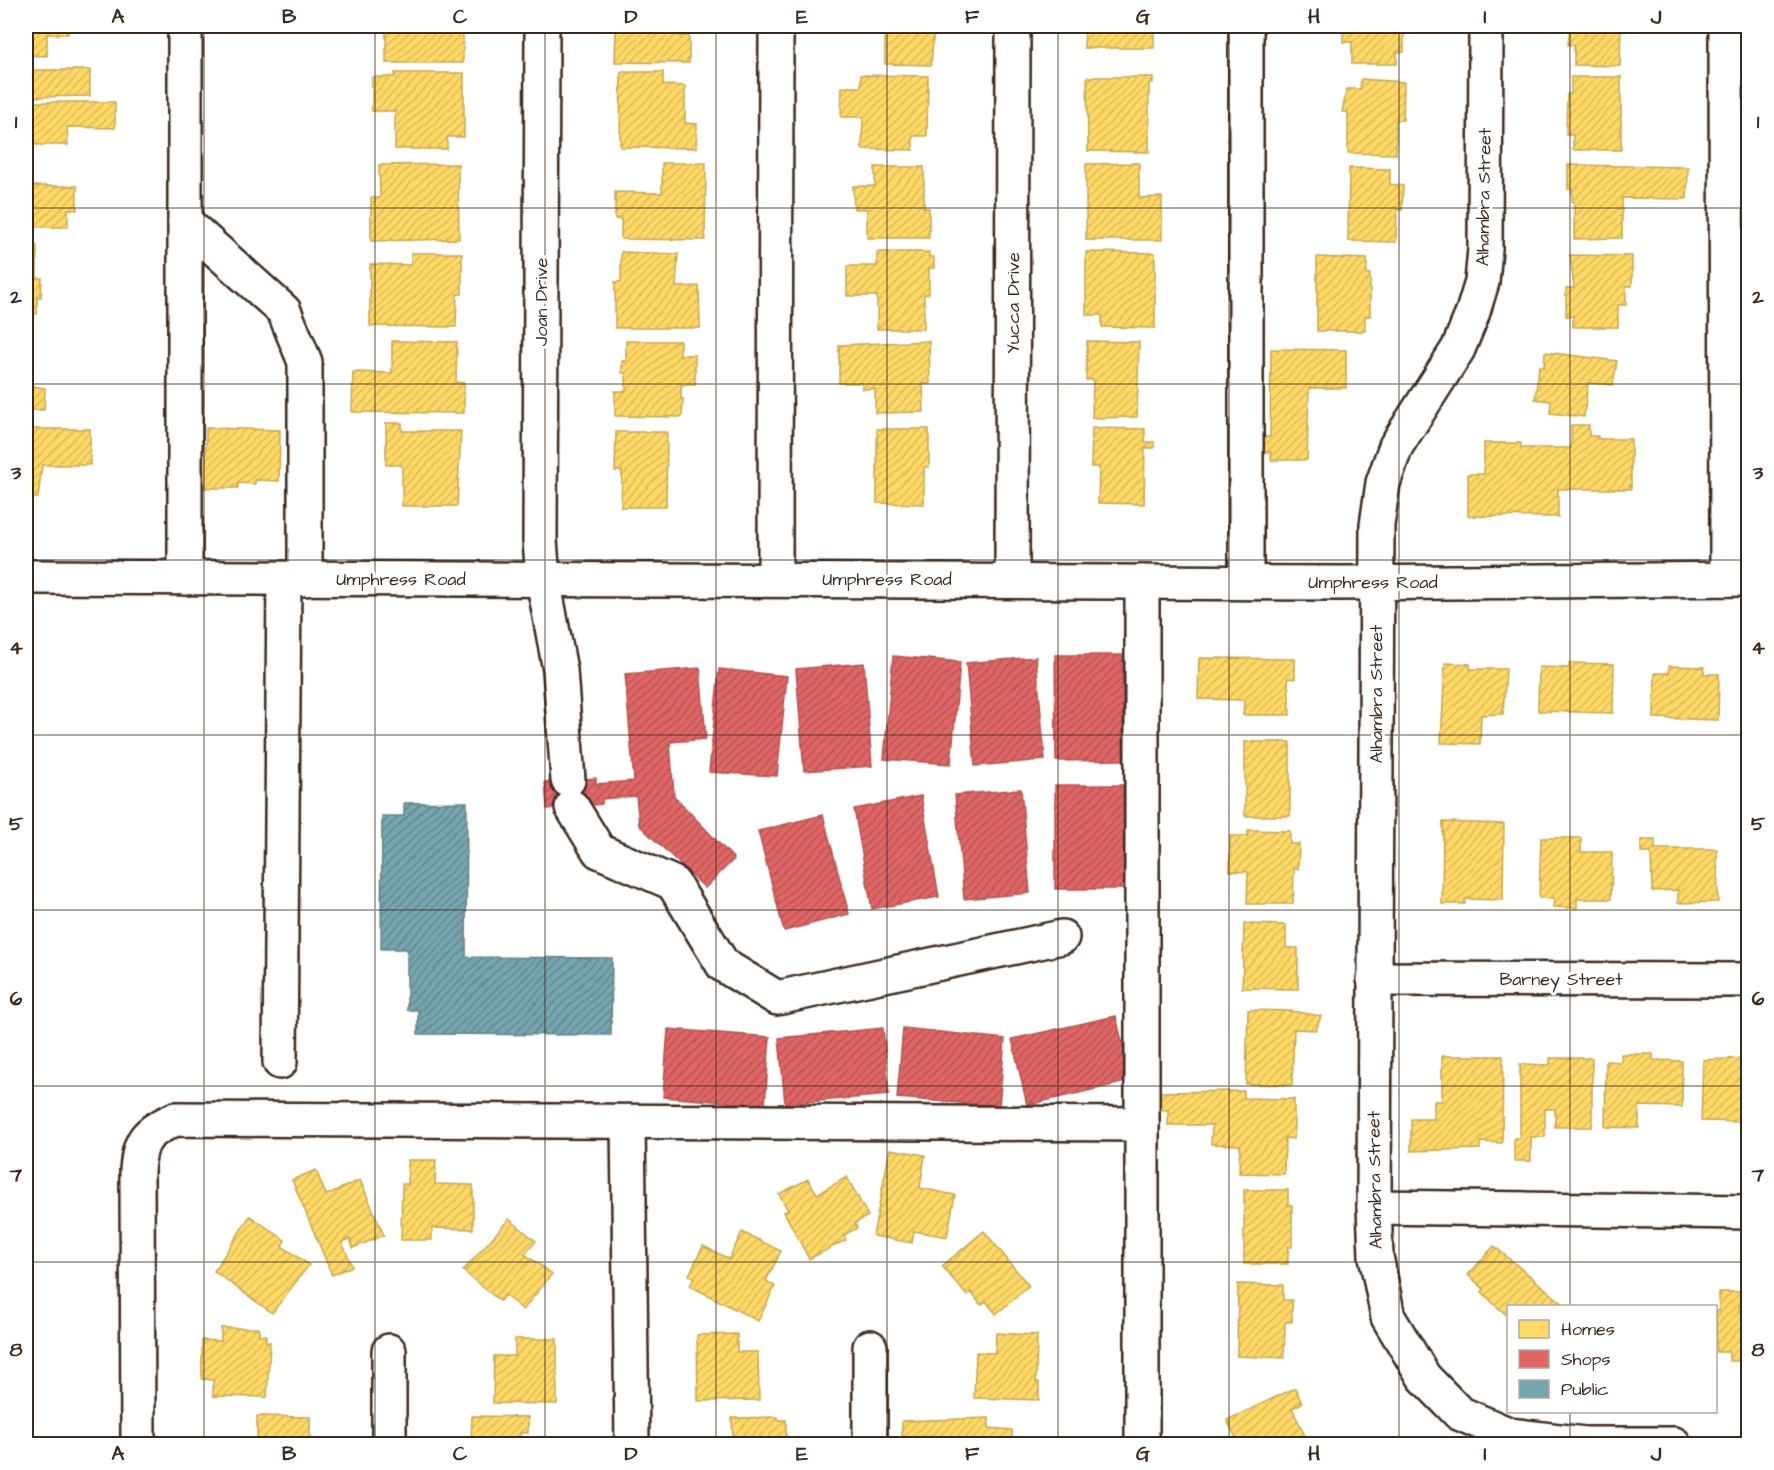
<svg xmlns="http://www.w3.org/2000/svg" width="1774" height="1470" font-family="'Architects Daughter',sans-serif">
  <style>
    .homes { fill: url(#homes-hatch); stroke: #c4a450; stroke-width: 1.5 }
    .shops { fill: url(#shops-hatch); stroke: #ae5450; stroke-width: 1.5 }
    .public { fill: url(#public-hatch); stroke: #648084; stroke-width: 1.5 }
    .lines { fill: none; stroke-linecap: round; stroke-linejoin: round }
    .minor-casing { stroke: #3b2a1e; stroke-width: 38 }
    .minor { stroke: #fff; stroke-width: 33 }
    .grid { fill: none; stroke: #3b2a1e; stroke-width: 1.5; stroke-opacity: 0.55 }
    .labels { text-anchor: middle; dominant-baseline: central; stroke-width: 6; stroke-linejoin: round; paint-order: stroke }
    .street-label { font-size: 18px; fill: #3b2a1e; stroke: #fff }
    .neatline { fill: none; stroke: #3b2a1e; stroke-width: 2 }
    .grid-label { font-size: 20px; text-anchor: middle; font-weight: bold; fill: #3b2a1e }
  </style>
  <defs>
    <pattern id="homes-hatch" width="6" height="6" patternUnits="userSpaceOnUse" patternTransform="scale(1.5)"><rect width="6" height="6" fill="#ffd966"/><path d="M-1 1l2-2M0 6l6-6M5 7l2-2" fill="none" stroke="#dbba58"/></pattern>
    <pattern id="shops-hatch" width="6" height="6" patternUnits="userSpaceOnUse" patternTransform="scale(1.5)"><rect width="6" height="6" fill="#e06666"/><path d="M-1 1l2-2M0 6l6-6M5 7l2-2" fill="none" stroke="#b75453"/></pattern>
    <pattern id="public-hatch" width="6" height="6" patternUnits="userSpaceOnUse" patternTransform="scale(1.5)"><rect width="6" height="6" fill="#76a5af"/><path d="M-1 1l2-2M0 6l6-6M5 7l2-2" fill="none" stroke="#62878e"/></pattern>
  </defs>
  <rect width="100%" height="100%" fill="#fff"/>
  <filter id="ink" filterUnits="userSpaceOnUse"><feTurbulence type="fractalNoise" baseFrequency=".0167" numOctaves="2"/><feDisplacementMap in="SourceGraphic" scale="12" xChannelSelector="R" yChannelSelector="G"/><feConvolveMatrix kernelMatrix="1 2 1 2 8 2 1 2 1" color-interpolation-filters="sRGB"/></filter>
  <g filter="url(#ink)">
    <g class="homes">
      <polygon points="26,26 68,26 68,34 47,34 47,56 26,55"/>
      <rect x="386" y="26" width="77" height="37"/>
      <polygon points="616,26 679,26 679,36 689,36 689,63 615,62"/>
      <polygon points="859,26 934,26 931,65 885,64 885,27"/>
      <polygon points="1085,26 1154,26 1154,48 1084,48"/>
      <polygon points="1343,26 1404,26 1404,52 1397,52 1397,64 1352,64 1352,42 1343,42"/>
      <polygon points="1570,26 1621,26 1620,66 1574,65 1574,45 1568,45"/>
      <polygon points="26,70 90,70 90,96 27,97 27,102 115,102 115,128 67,127 68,145 26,145"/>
      <polygon points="621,72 663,72 663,85 685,86 685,123 697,124 696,148 620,147"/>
      <polygon points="395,73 464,73 464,137 447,137 447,149 395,149 395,111 372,111 372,77 395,77"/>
      <polygon points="861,75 928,76 927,136 913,136 913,150 862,149 863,117 841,117 842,87 861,87"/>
      <polygon points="1087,77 1153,77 1153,83 1149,83 1149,152 1088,151"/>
      <polygon points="1571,77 1621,77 1621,150 1573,150 1573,135 1566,135 1567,94 1571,94"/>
      <polygon points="1361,79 1404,82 1403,120 1396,120 1396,154 1348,153 1348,112 1342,112 1347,89 1360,89"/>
      <polygon points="662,163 706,163 705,240 621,239 621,219 615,219 615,192 662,193"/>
      <polygon points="1139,163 1139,198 1162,197 1162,240 1086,240 1086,164"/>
      <polygon points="458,164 459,239 371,241 371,198 380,198 379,165"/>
      <polygon points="1568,165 1688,167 1687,199 1622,198 1622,238 1574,239 1574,202 1572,202 1572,189 1568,189"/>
      <polygon points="875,167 924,167 924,208 929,208 929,238 867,238 867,209 854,209 853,186 875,186"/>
      <polygon points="1349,168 1390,169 1390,184 1403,186 1402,210 1397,209 1396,242 1348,241"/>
      <polygon points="26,173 27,186 77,186 77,210 68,209 68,227 26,227"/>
      <polygon points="26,246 37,246 37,278 42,278 41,297 37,297 37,314 33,314 33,322 26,322"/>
      <polygon points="621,252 678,254 676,287 699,286 700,328 615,328 615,282 621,282"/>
      <polygon points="877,252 929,252 929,257 934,257 934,268 929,268 929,294 924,294 924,329 877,329 877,296 847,296 847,266 877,266"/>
      <polygon points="1086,252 1155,253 1155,328 1102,327 1102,315 1086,315"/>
      <polygon points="411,253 462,253 462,294 457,294 456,327 370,326 370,264 411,265"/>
      <polygon points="1570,255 1632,256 1632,286 1626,286 1626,305 1618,305 1618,327 1573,327 1573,316 1566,316 1566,288 1574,288"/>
      <polygon points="1317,257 1367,259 1367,274 1370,274 1370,316 1365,316 1365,331 1317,331"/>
      <polygon points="26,335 29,335 29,346 32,349 32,376 28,376 28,385 45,388 44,410 26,410"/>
      <polygon points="392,341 457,342 456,382 464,383 464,413 352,412 353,372 392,373"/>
      <polygon points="626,341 680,341 680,355 695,355 695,385 681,385 681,399 683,399 682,417 615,416 615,391 626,391 626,373 622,373 622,361 626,361"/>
      <polygon points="929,341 930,384 923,384 924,412 875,413 875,389 862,389 862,383 839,383 839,345"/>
      <polygon points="1087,341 1139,342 1137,417 1092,418 1093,380 1086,380"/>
      <polygon points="1271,349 1346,350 1346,388 1309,388 1307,460 1271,460 1271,452 1256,452 1256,437 1270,437"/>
      <polygon points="1545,352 1617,361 1613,385 1588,383 1584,417 1550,413 1551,401 1535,399 1539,366 1544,367"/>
      <polygon points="386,423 402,423 402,431 461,431 457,506 402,506 402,465 386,465"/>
      <polygon points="1571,425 1589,425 1589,436 1598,436 1598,439 1631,439 1631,489 1558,489 1558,517 1468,516 1468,474 1484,474 1484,443 1521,443 1521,448 1571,448"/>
      <polygon points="206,428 280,430 279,481 255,480 255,484 238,483 238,488 205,488"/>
      <polygon points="1092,428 1145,429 1145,442 1154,442 1154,448 1145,448 1144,504 1098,503 1099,467 1091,467"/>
      <polygon points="26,429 90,429 90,465 42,465 38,498 26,498"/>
      <polygon points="877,429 929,429 929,467 924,467 924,504 877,503"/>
      <polygon points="616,432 667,432 666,507 621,507 622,471 615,471"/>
      <polygon points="1199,658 1295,659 1295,679 1288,678 1290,715 1243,715 1244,700 1198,699"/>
      <polygon points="1445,663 1470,664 1470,669 1506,669 1503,714 1481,715 1480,744 1441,743"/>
      <polygon points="1569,663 1614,664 1613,713 1538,711 1539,667 1569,668"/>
      <polygon points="1669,666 1704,667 1704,674 1719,674 1718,720 1654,718 1655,673 1669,673"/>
      <rect x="1245" y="742" width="45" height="74"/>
      <polygon points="1443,822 1504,824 1503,900 1465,899 1465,904 1442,904"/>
      <polygon points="1248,830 1290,831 1290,844 1299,844 1298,869 1294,869 1293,904 1247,904 1248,872 1230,871 1230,836 1248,836"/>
      <polygon points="1541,838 1581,838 1581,852 1612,852 1611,899 1577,899 1577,908 1553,907 1554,898 1539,898"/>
      <polygon points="1641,840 1655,840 1655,849 1717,849 1718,902 1678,903 1678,890 1652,891 1651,853 1641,853"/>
      <polygon points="1244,924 1286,925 1286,948 1298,948 1298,989 1242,988"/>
      <polygon points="1248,1010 1292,1011 1321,1016 1316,1030 1294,1029 1292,1085 1246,1084"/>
      <polygon points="1621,1054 1653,1054 1653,1060 1682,1061 1682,1107 1639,1106 1639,1128 1605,1127 1606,1061 1621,1062"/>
      <polygon points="1442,1056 1503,1056 1502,1143 1480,1142 1480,1149 1411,1151 1411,1119 1434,1119 1434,1101 1442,1101"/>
      <polygon points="1550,1058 1592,1058 1592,1127 1555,1127 1555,1109 1545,1109 1545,1137 1531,1137 1531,1161 1514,1161 1514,1138 1520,1138 1520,1064 1550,1065"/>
      <polygon points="1748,1058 1748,1122 1701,1121 1703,1060"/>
      <polygon points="1244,1091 1244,1098 1294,1099 1294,1139 1285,1138 1284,1174 1239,1173 1240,1145 1211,1144 1212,1125 1168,1125 1168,1110 1154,1109 1154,1092"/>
      <polygon points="890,1149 925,1155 920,1188 955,1195 947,1237 914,1231 912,1243 873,1236"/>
      <polygon points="408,1160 436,1160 435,1184 473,1185 473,1229 432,1228 432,1240 401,1240 402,1184 408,1184"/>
      <polygon points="316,1170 326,1195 360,1180 384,1235 353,1248 350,1239 342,1242 352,1266 332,1275 292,1180"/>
      <polygon points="847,1177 868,1216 855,1223 857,1228 844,1235 846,1240 809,1259 784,1212 788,1210 779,1194 808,1179 817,1194"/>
      <polygon points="1244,1190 1288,1190 1288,1205 1292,1205 1292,1247 1288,1247 1288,1264 1244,1264"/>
      <polygon points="250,1216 285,1240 282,1246 309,1265 272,1313 214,1271"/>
      <polygon points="509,1219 536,1241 525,1254 552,1274 523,1310 505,1295 500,1301 463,1271"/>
      <polygon points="984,1231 1029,1286 996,1314 986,1301 981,1305 971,1292 967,1296 942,1266"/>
      <polygon points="742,1232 781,1251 766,1281 775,1286 758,1321 690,1286 694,1278 689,1275 703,1246 729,1259"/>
      <polygon points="1494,1246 1566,1306 1508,1306 1508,1316 1494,1304 1482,1292 1484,1289 1468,1275"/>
      <polygon points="1238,1284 1283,1285 1283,1300 1292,1300 1292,1322 1285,1322 1284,1358 1237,1356"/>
      <polygon points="1719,1292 1740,1292 1739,1311 1748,1311 1748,1361 1729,1361 1729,1352 1716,1352 1716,1311 1719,1311"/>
      <polygon points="221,1328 259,1328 259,1335 266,1335 266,1342 270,1342 267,1397 213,1396 213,1380 202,1379 202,1340 221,1341"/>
      <polygon points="996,1333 1037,1335 1036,1382 1039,1382 1039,1400 974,1398 976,1352 995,1353"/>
      <polygon points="737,1334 737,1352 758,1352 759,1400 698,1401 697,1335"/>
      <polygon points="515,1339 557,1339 557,1404 493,1403 494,1356 515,1356"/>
      <polygon points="1295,1388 1302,1403 1292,1408 1309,1444 1239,1444 1227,1420"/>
      <polygon points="257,1416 310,1417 310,1441 316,1441 316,1444 257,1444"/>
      <polygon points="472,1416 528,1417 528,1433 520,1433 520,1444 471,1444"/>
      <polygon points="778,1417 778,1420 786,1420 786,1444 733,1444 732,1418"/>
      <polygon points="989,1418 989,1428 1012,1430 1012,1444 945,1444 945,1437 902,1437 902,1421"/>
    </g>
    <g class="shops">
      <polygon points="1055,655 1122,655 1123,760 1056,761"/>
      <polygon points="893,656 960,662 951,764 884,759"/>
      <polygon points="1036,657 1045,760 975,766 966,663"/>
      <polygon points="864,663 872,766 804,771 796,669"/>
      <polygon points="700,668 706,739 670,742 674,796 734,859 705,888 639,825 636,796 602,799 602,804 547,809 545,782 596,778 596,784 634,781 625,674"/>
      <polygon points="719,669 787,676 777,776 709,772"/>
      <polygon points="1055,785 1123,785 1124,889 1055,889"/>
      <polygon points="1021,789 1030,893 964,899 955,795"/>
      <polygon points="921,796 939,897 872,909 854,809"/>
      <polygon points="823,815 849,914 784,931 758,831"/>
      <polygon points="1116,1016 1125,1055 1122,1083 1027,1105 1012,1039"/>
      <polygon points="883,1028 889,1095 785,1104 779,1038"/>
      <polygon points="903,1028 1005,1039 999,1106 897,1098"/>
      <polygon points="668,1029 770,1037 765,1105 663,1097"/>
    </g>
    <polygon class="public" points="467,802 466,957 612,958 611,1035 418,1034 418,1010 407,1010 407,949 381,949 382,816 404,816 404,803"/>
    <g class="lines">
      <g class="minor-casing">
        <g id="minor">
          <polyline points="542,26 540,540 543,579 560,670 568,780"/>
          <polyline points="1486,26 1485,249 1482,282 1472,315 1458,349 1396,446 1383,483 1377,525 1374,1207 1376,1256 1388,1317 1424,1377 1459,1413 1510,1435 1585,1444 1674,1444"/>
          <polyline points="1726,26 1727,579"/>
          <polyline points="185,222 284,311 305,362 305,579"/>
          <polyline points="26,577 1344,583 1748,579"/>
          <polyline points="185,578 185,26"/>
          <polyline points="775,579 776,26"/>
          <polyline points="1012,580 1013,26"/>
          <polyline points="1142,582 1142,1444"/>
          <polyline points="1246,582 1246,26"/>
          <polyline points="572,807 599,851 673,883 723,965 777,998 1062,937"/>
          <polyline points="1374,979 1748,980"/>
          <polyline points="280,1062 284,579"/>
          <polyline points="628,1122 632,1444"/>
          <polyline points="1374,1207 1748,1212"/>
          <polyline points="870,1347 870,1444"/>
          <path d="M138,1444L137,1170C140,1138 146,1133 175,1119L1142,1124"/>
          <polyline points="389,1444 389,1351"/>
        </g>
      </g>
      <use href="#minor" class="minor"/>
    </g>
  </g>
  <path class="grid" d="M204,26V1444M375,26V1444M545,26V1444M716,26V1444M887,26V1444M1058,26V1444M1229,26V1444M1399,26V1444M1570,26V1306M26,208H1748M26,384H1748M26,560H1748M26,735H1748M26,910H1748M26,1086H1748M26,1262H1748M1570,1412V1444"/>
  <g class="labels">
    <g class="street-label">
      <text transform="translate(1484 197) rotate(-89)">Alhambra Street</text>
      <text transform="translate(541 302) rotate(-90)">Joan Drive</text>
      <text transform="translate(1013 303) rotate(-90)">Yucca Drive</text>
      <text x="401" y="579">Umphress Road</text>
      <text x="887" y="579">Umphress Road</text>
      <text x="1373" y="582">Umphress Road</text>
      <text transform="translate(1376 694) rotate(-90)">Alhambra Street</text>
      <text x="1561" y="979">Barney Street</text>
      <text transform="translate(1375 1180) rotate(-91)">Alhambra Street</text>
    </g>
  </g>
  <rect width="1774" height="1470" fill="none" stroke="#fff" stroke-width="66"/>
  <rect x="1507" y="1305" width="210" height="108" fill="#ffffff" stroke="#b1aaa5" stroke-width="1.5"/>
  <rect x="1519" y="1320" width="30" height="18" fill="#ffd966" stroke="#b1aaa5" stroke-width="1.5"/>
  <text x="1561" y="1335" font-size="18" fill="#3b2a1e">Homes</text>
  <rect x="1519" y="1350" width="30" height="18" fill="#e06666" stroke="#b1aaa5" stroke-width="1.5"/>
  <text x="1561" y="1365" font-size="18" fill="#3b2a1e">Shops</text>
  <rect x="1519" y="1380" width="30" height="18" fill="#76a5af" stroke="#b1aaa5" stroke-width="1.5"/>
  <text x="1561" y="1395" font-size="18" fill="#3b2a1e">Public</text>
  <rect x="33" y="33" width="1708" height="1404" class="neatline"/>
  <g class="grid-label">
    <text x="118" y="23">A</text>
    <text x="289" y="23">B</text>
    <text x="460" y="23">C</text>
    <text x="631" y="23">D</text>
    <text x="802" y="23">E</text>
    <text x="972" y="23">F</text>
    <text x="1143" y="23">G</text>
    <text x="1314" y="23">H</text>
    <text x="1485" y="23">I</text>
    <text x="1656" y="23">J</text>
    <text x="16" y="128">1</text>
    <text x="1758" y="128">1</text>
    <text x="16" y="303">2</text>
    <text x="1758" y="303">2</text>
    <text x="16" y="479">3</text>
    <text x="1758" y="479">3</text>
    <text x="16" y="654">4</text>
    <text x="1758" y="654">4</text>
    <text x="16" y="830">5</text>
    <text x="1758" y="830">5</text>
    <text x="16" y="1005">6</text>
    <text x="1758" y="1005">6</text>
    <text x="16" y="1181">7</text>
    <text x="1758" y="1181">7</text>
    <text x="16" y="1356">8</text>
    <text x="1758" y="1356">8</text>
    <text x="118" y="1460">A</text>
    <text x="289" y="1460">B</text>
    <text x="460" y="1460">C</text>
    <text x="631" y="1460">D</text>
    <text x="802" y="1460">E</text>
    <text x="972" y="1460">F</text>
    <text x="1143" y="1460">G</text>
    <text x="1314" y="1460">H</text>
    <text x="1485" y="1460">I</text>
    <text x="1656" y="1460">J</text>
  </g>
</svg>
